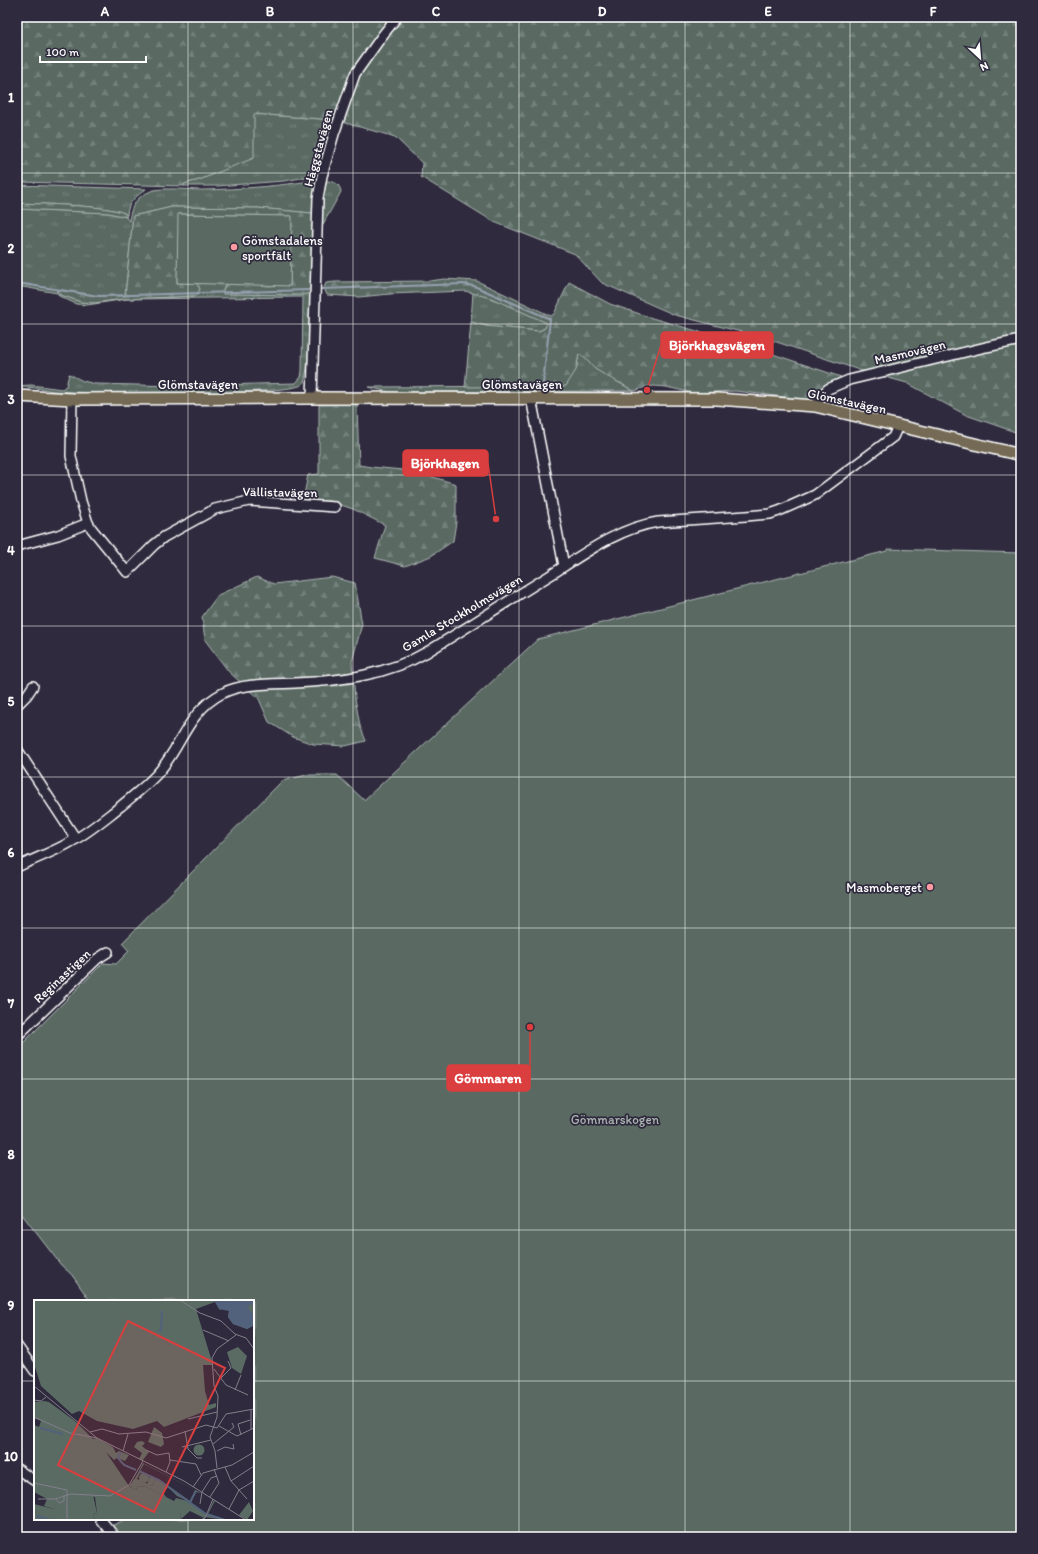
<svg xmlns="http://www.w3.org/2000/svg" width="1038" height="1554" font-family="Itim,sans-serif">
  <style>
    .grass { fill: url(#grass-tufts); stroke: #acb5b2 }
    .forest { fill: url(#forest-firs); stroke: #acb5b2 }
    .park { fill: #5a6b64; stroke: #acb5b2 }
    .lines { fill: none; stroke-linecap: round; stroke-linejoin: round }
    .stream { stroke: #97a0b0; stroke-width: 2 }
    .minor-casing { stroke: #fff; stroke-width: 12 }
    .major-casing { stroke: #fff; stroke-width: 14 }
    .minor { stroke: #2f2a3d; stroke-width: 9 }
    .major { stroke: #746b55; stroke-width: 11 }
    .grid { fill: none; stroke: #fff; stroke-width: 1; stroke-opacity: 0.55 }
    .poi-dot { fill: #ff9aa2; stroke: #2f2a3d; stroke-width: 1.5 }
    .labels { text-anchor: middle; dominant-baseline: central; stroke-width: 3.5; stroke-linejoin: round; paint-order: stroke }
    .street-label { font-size: 13px; fill: #fff; stroke: #2f2a3d }
    .poi-label { font-size: 13px; fill: #fff; stroke: #2f2a3d; text-anchor: start }
    .park-label { font-size: 13px; fill: #acb5b2; stroke: #2f2a3d }
    .inset-river { fill: none; stroke: #52617c; stroke-width: 2 }
    .inset-road { fill: none; stroke: #827f8b; stroke-width: 1 }
    .view { fill: #da3e3e; fill-opacity: 0.15; stroke: #da3e3e; stroke-width: 2 }
    .inset-edge { fill: none; stroke: #fff; stroke-width: 2 }
    .leader { fill: none; stroke: #da3e3e; stroke-width: 1.5 }
    .callout-dot { fill: #da3e3e; stroke: #2f2a3d; stroke-width: 1.5 }
    .callout { fill: #da3e3e; stroke: #da3e3e; stroke-width: 1.5 }
    .callout-label { font-size: 14px; text-anchor: middle; font-weight: bold; fill: #fff }
    .neatline { fill: none; stroke: #fff; stroke-width: 1.5 }
    .grid-label { font-size: 13px; text-anchor: middle; font-weight: bold; fill: #fff }
  </style>
  <defs>
    <pattern id="grass-tufts" width="24" height="20" patternUnits="userSpaceOnUse"><rect width="24" height="20" fill="#5a6b64"/><path d="M3 7l-1-3M5 7V3M7 7l1-3M15 17l-1-3M17 17v-4M19 17l1-3" fill="none" stroke="#73817b"/></pattern>
    <pattern id="forest-firs" width="22" height="20" patternUnits="userSpaceOnUse"><rect width="22" height="20" fill="#5a6b64"/><path d="M5 1l3.5 6h-7zM16 11l3.5 6h-7z" fill="#73817b"/></pattern>
  </defs>
  <rect width="100%" height="100%" fill="#2f2a3d"/>
  <filter id="ink" filterUnits="userSpaceOnUse"><feTurbulence type="fractalNoise" baseFrequency=".025" numOctaves="2"/><feDisplacementMap in="SourceGraphic" scale="8" xChannelSelector="R" yChannelSelector="G"/><feConvolveMatrix kernelMatrix="1 2 1 2 8 2 1 2 1" color-interpolation-filters="sRGB"/></filter>
  <g filter="url(#ink)">
    <g class="grass">
      <polygon points="254,114 335,120 326,146 318,175 284,181 217,186 184,186 184,184 199,180 225,169"/>
      <path d="M317,180L318,181L314,212L312,213L258,208L172,207L133,216L125,296H98L57,290V293L17,286V209L109,213L126,217L129,221C131,206 136,197 151,191C160,187 191,190 203,190C241,189 279,186 317,180Z"/>
      <path d="M325,181C333,181 340,183 341,192L322,226V208Z"/>
      <path d="M17,185L146,189C136,197 128,201 127,215C118,205 35,204 17,203Z"/>
      <path d="M196,283L226,284L224,288C247,290 289,299 311,293V297H310C309,312 310,374 303,384C295,395 119,394 95,393C81,392 67,392 53,391C41,389 30,386 17,388V386L31,385L62,389L66,386L69,374L83,381L96,384L179,386L296,383L301,377L302,371L303,297L127,299L87,305L76,304L59,296L58,294L81,302L94,303L123,299L196,296L200,289Z"/>
      <polygon points="473,292 503,303 548,323 545,328 539,331 486,326 471,322"/>
      <path d="M579,354C587,358 590,365 598,370C609,378 622,384 634,391L416,392H390L368,387L554,386L576,370Z"/>
    </g>
    <g class="forest">
      <polygon points="17,17 1021,17 1021,434 966,415 907,383 859,370 765,338 675,315 602,283 575,254 494,222 421,177 422,163 395,137 335,120 254,114 254,158 199,180 184,184 184,186 17,182"/>
      <path d="M17,203C35,204 118,205 127,215L126,217L109,213L17,209Z"/>
      <polygon points="172,207 258,208 312,213 314,214 311,293 301,295 223,294 223,290 226,284 290,285 291,216 179,214 177,283 196,283 200,289 196,296 123,299 94,303 81,302 58,294 57,290 98,296 125,296 133,216"/>
      <path d="M444,279L477,281L551,316L554,314L569,282L610,304L652,318L752,347L841,377L824,386L810,400L735,391L693,393L666,387L654,386L646,387L634,391C621,383 607,377 595,369C589,364 587,358 579,354L576,370L566,386L465,387L471,322L486,326L539,331L545,328L547,323L491,298L465,291L390,294L359,297L327,295L324,288L326,283L335,282L430,281Z"/>
      <polygon points="357,404 359,465 371,467 413,471 456,484 456,522 453,541 431,556 405,566 375,558 385,525 353,509 329,501 303,500 308,475 319,474 319,405"/>
      <polygon points="257,577 274,584 332,577 355,583 362,624 352,662 355,698 360,726 366,741 345,746 313,744 293,737 269,722 259,699 229,672 205,640 202,617 218,595"/>
    </g>
    <g class="park">
      <polygon points="178,214 292,216 290,286 177,283"/>
      <polygon points="887,549 1021,553 1021,1537 121,1537 111,1526 127,1519 253,1519 253,1301 90,1301 72,1275 61,1265 17,1208 17,1049 103,963 116,964 129,951 122,943 282,781 306,775 337,775 364,800 538,639 887,551"/>
    </g>
    <g class="lines">
      <g class="stream">
        <polyline points="17,283 98,296 308,290"/>
        <polyline points="321,289 463,284 474,286 550,319 543,384"/>
      </g>
      <g class="minor-casing">
        <g id="minor">
          <polyline points="312,398 318,198 322,176 334,134 355,74 382,36 397,17"/>
          <polyline points="531,398 564,566"/>
          <polyline points="72,399 71,456 81,501 88,523 92,529 127,572 154,545 164,537 215,509 249,501 335,507"/>
          <polyline points="815,406 821,396 828,389 849,380 986,347 1021,340"/>
          <polyline points="17,546 58,535 88,523"/>
          <polyline points="17,705 27,695 33,686"/>
          <polyline points="17,749 76,839"/>
          <path d="M17,867C34,859 53,852 69,843C88,833 104,819 121,806C133,796 146,786 157,774C182,747 187,711 223,693C242,683 274,684 295,683C340,681 388,675 427,652C468,627 508,601 549,576C582,555 618,528 658,522L746,516L770,514L779,511L815,495L893,437L898,426"/>
          <polyline points="17,1036 97,959 108,952"/>
          <polyline points="17,1346 35,1371"/>
          <polyline points="17,1469 35,1481"/>
          <polyline points="100,1519 115,1537"/>
        </g>
      </g>
      <g class="major-casing">
        <polyline id="major" points="17,396 72,399 312,398 717,399 815,406 1021,455"/>
      </g>
      <use href="#minor" class="minor"/>
      <use href="#major" class="major"/>
    </g>
  </g>
  <path class="grid" d="M188,17V1301M353,17V1537M519,17V1537M685,17V1537M850,17V1537M17,173H1021M17,324H1021M17,475H1021M17,626H1021M17,777H1021M17,928H1021M17,1079H1021M17,1230H1021M17,1381H35M253,1381H1021M188,1519V1537"/>
  <g class="poi-dot">
    <circle cx="234" cy="247" r="4"/>
    <circle cx="930" cy="887" r="4"/>
  </g>
  <g class="labels">
    <g class="street-label">
      <text transform="translate(318 148) rotate(-75)">Häggstavägen</text>
      <text transform="translate(910 352) rotate(-13)">Masmovägen</text>
      <text x="198" y="384">Glömstavägen</text>
      <text x="522" y="384">Glömstavägen</text>
      <text transform="translate(847 401) rotate(12)">Glömstavägen</text>
      <text transform="translate(280 492) rotate(1)">Vällistavägen</text>
      <text transform="translate(462 613) rotate(-31)">Gamla Stockholmsvägen</text>
      <text transform="translate(62 976) rotate(-43)">Reginastigen</text>
    </g>
    <g class="poi-label">
      <text x="242" y="240">Gömstadalens<tspan x="242" dy="15">sportfält</tspan></text>
      <text x="922" y="887" text-anchor="end">Masmoberget</text>
    </g>
    <g class="park-label">
      <text x="615" y="1119">Gömmarskogen</text>
    </g>
  </g>
  <g transform="translate(34 1300)">
    <rect width="220" height="220" fill="#2f2a3d"/>
    <path d="M109,163L167,193L162,192L157,203L172,214V216L180,200L211,220L181,201L174,214L192,220L171,217L170,219H169L165,220L170,218L156,211L146,220L147,215L140,201L142,198L154,201L143,196L134,187L129,193L133,198L112,187L104,186L102,190L95,186L101,178L118,186L122,179L105,171ZM110,164L161,190L156,201L126,180L106,171ZM215,202L219,211L213,220L205,215Z" fill="#5a6b64" fill-rule="evenodd"/>
    <path d="M204,47L213,56L207,74L198,68L193,52ZM10,101L15,102L41,121L72,152L95,186L102,190L104,186L112,187L142,202L147,215L146,220H61L59,214L63,213L61,197L23,203L20,209L10,206L13,199L0,192V125L5,127L7,121L0,118V102ZM120,127L128,133L130,144L127,147L114,142ZM63,138L79,147L82,153L85,151L95,155L91,161L84,158L90,164L103,170L90,165L83,158L80,160L59,139ZM108,141L111,143L108,146L115,152L109,160L105,159L108,153L100,147L103,142ZM159.5 150a5.5 5.5 0 1 1 11 0a5.5 5.5 0 1 1-11 0ZM105,171L113,175L106,173L103,179L113,184L116,176L125,180L128,183L122,179L118,186L114,185L101,178ZM0,212L7,213L21,220H0Z" fill="#5a6b64"/>
    <path d="M36,193L59,195L63,213L59,214L61,220H21L0,212V204L20,209L22,198Z" fill="#5a6b64"/>
    <path d="M0,0H220V25L213,29L199,24L194,17L195,11L190,8L186,10L181,2L162,9L179,65H169L171,91L175,105L182,103V107L130,127L123,121L99,129L63,121L45,111L38,114L7,86L0,64ZM105 178a5 5 0 1 1 10 0a5 5 0 1 1-10 0Z" fill="#5a6b64"/>
    <path d="M180,0H220V6L215,3L216,7L212,6L220,15L219,26L213,29L199,24L194,17L195,11L185,9Z" fill="#52617c"/>
    <path class="inset-river" d="M124,31L127,30L128,11M6,128L29,134M87,152L84,158L90,165L102,170M105,171L125,180L172,214M156,202L162,191M173,214L191,220M3,216L16,220"/>
    <path class="inset-road" d="M146,0L166,13L187,21L201,34L212,38L220,49M169,30L195,41M180,69L192,85L214,95M187,78L197,68L194,61M0,86L63,138L150,181L212,220M201,90L207,75M0,100L7,101L12,97M0,117L36,133L63,138M154,119L183,112M185,126L203,136L220,128M217,129V109M151,131L154,149L163,158H168M56,132L68,129L85,134L112,132L132,138L172,125L183,128L192,114L220,109M207,135L204,124L216,120M179,144L200,127L198,123M148,147L177,140M112,150L123,155L135,153L136,162L132,172M89,151L94,134M183,151L191,147L200,149L199,144M136,160L162,164L167,175M191,167L197,181L213,199M183,168L181,151L176,137L183,117L184,96L180,86L178,58L183,49L202,35M197,181L220,166M0,183L33,190V220M159,187L169,173L198,165L220,152M168,192L177,178L183,176M176,197L185,183L180,169M4,199H21L37,194L76,196L95,185L109,161M22,199L25,203L30,201V195M166,204L168,192M195,209L205,190L220,181M167,220L171,218L179,199"/>
    <path class="view" d="M94,21L191,68L120,212L24,165Z"/>
    <rect width="220" height="220" class="inset-edge"/>
  </g>
  <path class="leader" d="M647 390L661 345M496 519L488 463M530 1027L530 1078"/>
  <g class="callout-dot">
    <circle cx="647" cy="390" r="4"/>
    <circle cx="496" cy="519" r="4"/>
    <circle cx="530" cy="1027" r="4"/>
  </g>
  <g class="callout">
    <rect x="661" y="332" width="112" height="26" rx="4"/>
    <rect x="403" y="450" width="85" height="26" rx="4"/>
    <rect x="447" y="1065" width="83" height="26" rx="4"/>
  </g>
  <g class="callout-label">
    <text x="717" y="350">Björkhagsvägen</text>
    <text x="445" y="468">Björkhagen</text>
    <text x="488" y="1083">Gömmaren</text>
  </g>
  <rect width="1038" height="1554" fill="none" stroke="#2f2a3d" stroke-width="44"/>
  <g transform="translate(980 58) rotate(154)" stroke="#2f2a3d" stroke-width="3" paint-order="stroke">
  <path d="M0-3L7 15L0 10L-7 15Z" fill="#ffffff"/>
  <text y="-6" font-size="11" font-weight="bold" text-anchor="middle" fill="#ffffff">N</text>
  </g>
  <path d="M40 56v6h106v-6" fill="none" stroke="#ffffff" stroke-width="2"/>
  <text x="46" y="56" font-size="12" fill="#ffffff" stroke="#2f2a3d" stroke-width="3" paint-order="stroke">100 m</text>
  <rect x="22" y="22" width="994" height="1510" class="neatline"/>
  <g class="grid-label">
    <text x="105" y="16">A</text>
    <text x="270" y="16">B</text>
    <text x="436" y="16">C</text>
    <text x="602" y="16">D</text>
    <text x="768" y="16">E</text>
    <text x="933" y="16">F</text>
    <text x="11" y="102">1</text>
    <text x="11" y="253">2</text>
    <text x="11" y="404">3</text>
    <text x="11" y="555">4</text>
    <text x="11" y="706">5</text>
    <text x="11" y="857">6</text>
    <text x="11" y="1008">7</text>
    <text x="11" y="1159">8</text>
    <text x="11" y="1310">9</text>
    <text x="11" y="1461">10</text>
  </g>
</svg>
